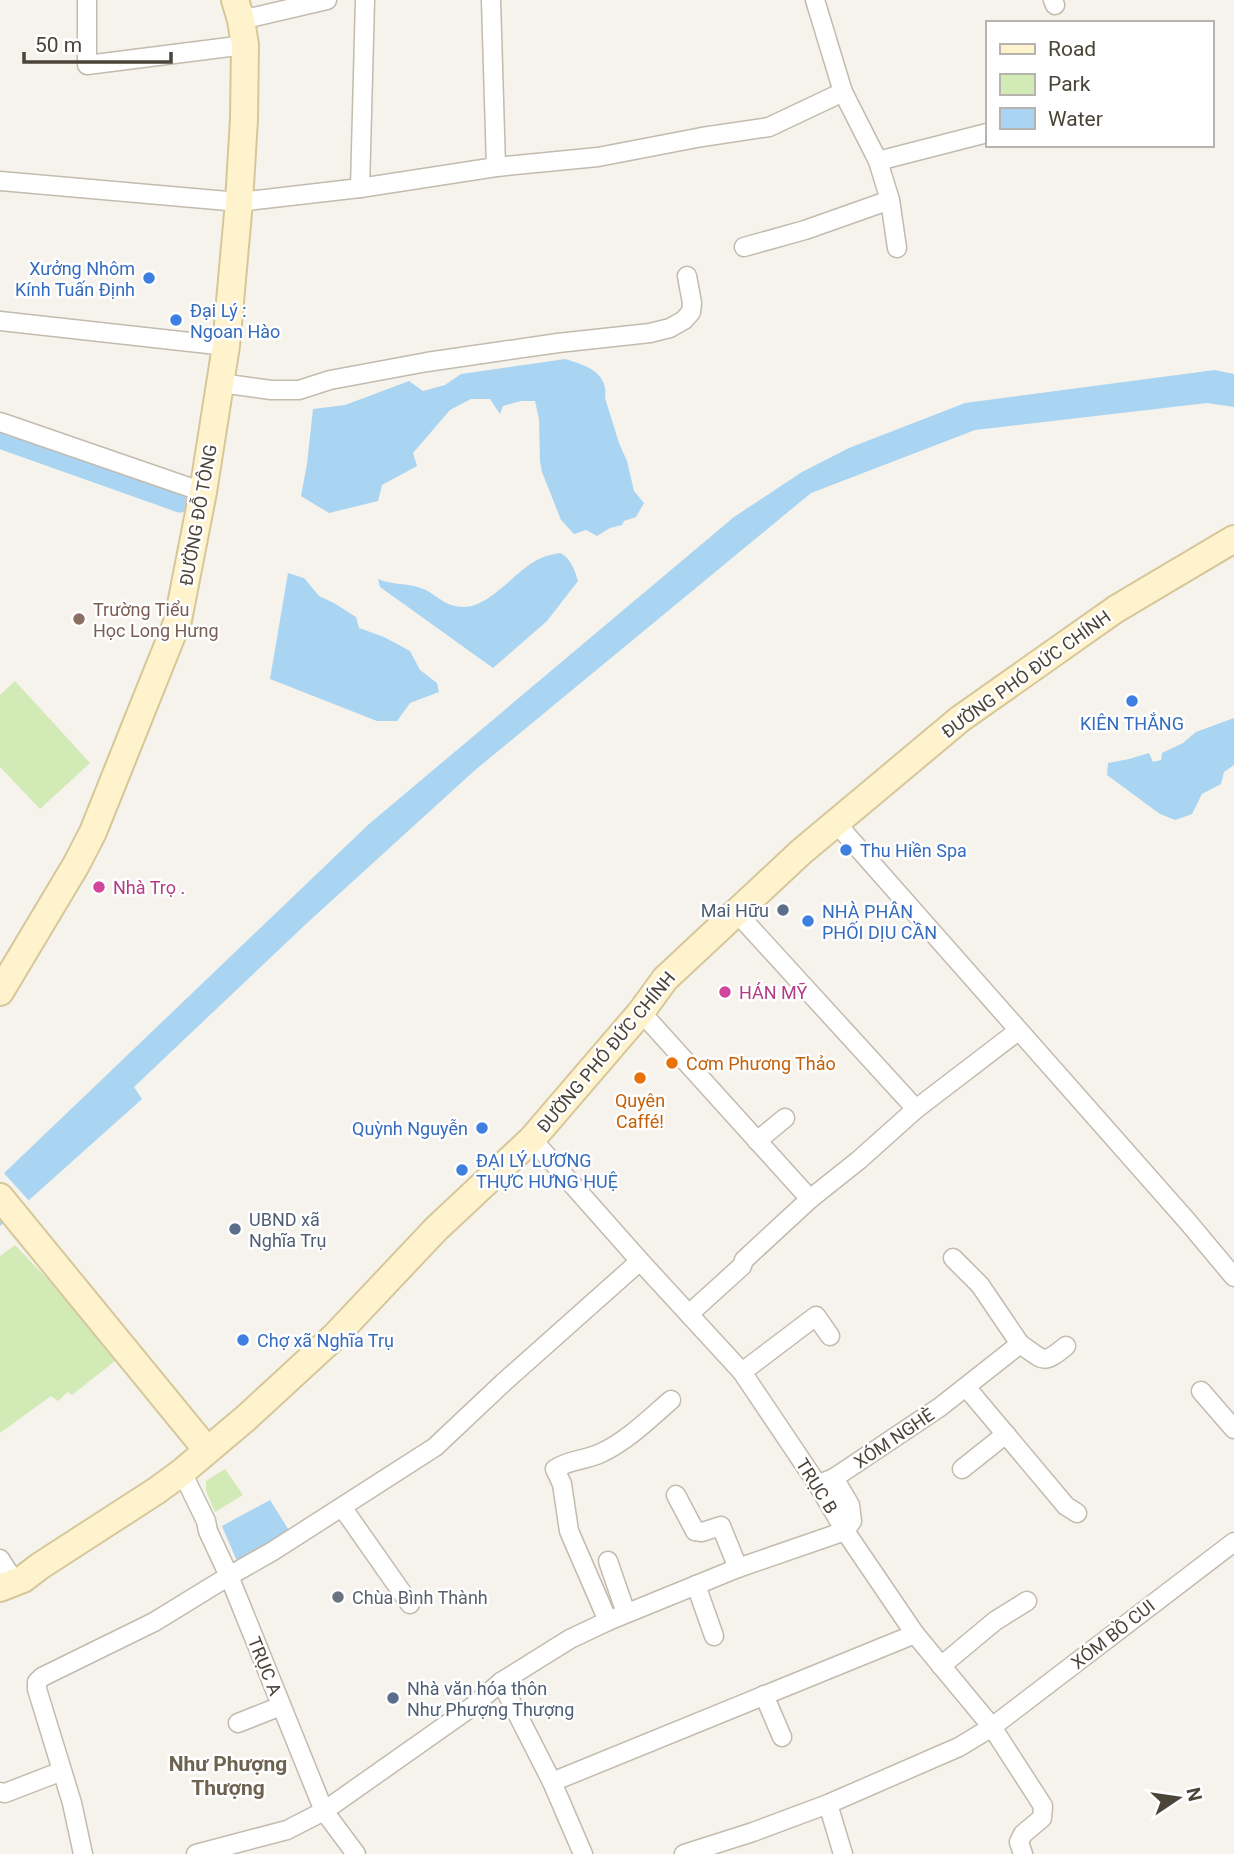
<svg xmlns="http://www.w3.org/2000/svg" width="1234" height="1854" font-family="Roboto,sans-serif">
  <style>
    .green { fill: #d2eab5 }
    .water { fill: #a9d4f2 }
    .pier { fill: #f6f3ec }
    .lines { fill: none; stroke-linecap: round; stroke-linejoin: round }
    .canal { stroke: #a9d4f2; stroke-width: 21 }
    .street-casing { stroke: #c2bbae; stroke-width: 21 }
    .secondary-casing { stroke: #d6c79b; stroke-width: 30 }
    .street { stroke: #fff; stroke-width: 18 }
    .secondary { stroke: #fff3cd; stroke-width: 26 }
    .shop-dot { fill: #3f7fe0; stroke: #fff; stroke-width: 2.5 }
    .education-dot { fill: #8d6e63; stroke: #fff; stroke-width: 2.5 }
    .hotel-dot { fill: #d1479c; stroke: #fff; stroke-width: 2.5 }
    .service-dot { fill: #5c6f8a; stroke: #fff; stroke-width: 2.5 }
    .food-dot { fill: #e8710a; stroke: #fff; stroke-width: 2.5 }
    .worship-dot { fill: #6b7280; stroke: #fff; stroke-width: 2.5 }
    .labels { text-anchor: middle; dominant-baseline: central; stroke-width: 5; stroke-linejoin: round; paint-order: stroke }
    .shop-label { font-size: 18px; fill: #366cbe; stroke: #fff; text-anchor: start }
    .street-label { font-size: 18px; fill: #4b4439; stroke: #fff }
    .education-label { font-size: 18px; fill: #785e54; stroke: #fff; text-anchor: start }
    .hotel-label { font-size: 18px; fill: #b23c85; stroke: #fff; text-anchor: start }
    .service-label { font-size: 18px; fill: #4e5e75; stroke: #fff; text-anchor: start }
    .food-label { font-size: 18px; fill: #c56008; stroke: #fff; text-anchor: start }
    .worship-label { font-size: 18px; fill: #5b616d; stroke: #fff; text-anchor: start }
    .quarter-label { font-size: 21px; font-weight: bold; fill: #6e6250; stroke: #fff }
  </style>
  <rect width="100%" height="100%" fill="#f6f3ec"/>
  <g class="green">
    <polygon points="15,681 90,763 40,809 0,767 0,695"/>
    <polygon points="15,1245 56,1288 115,1361 72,1395 68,1392 58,1401 51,1396 0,1433 0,1256"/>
    <polygon points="225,1469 243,1495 215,1512 206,1491 206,1481"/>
  </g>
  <g class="water">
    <path d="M565,359C585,365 609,372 605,398L619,443L627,461L634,491L644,503L636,517L624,521L622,525L610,528L597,536L586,530L574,534L561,520L542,472L540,461L539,419L535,401H521L503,406L500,414L490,399H471L450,410L413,453L417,466L382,485L378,501L329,513L301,496L307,464L313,409L345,405L409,381L423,391L445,385L461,374Z"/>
    <polygon points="1215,370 1234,374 1234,407 1207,403 975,430 811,493 474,771 306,924 134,1087 142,1099 0,1226 0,1177 369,824 734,517 802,472 849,448 965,403"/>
    <path d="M560,553C571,558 575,571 578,581L547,621L493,668L380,587L378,579C392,585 407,583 421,588C433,592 443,604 455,606C487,614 513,571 539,559C545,556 553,554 560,553Z"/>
    <polygon points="288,573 304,578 319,596 334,603 356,617 359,628 384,637 410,651 420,670 437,683 439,692 410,703 397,721 377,721 270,679"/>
    <polygon points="1234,718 1234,765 1224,772 1221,784 1202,794 1192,814 1175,820 1160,814 1107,775 1108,763 1129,759 1149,753 1153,762 1161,760 1162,753 1183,743 1196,732"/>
    <polygon points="270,1500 292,1535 248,1559 236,1559 222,1526"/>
  </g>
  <polygon class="pier" points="2,1171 31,1203 6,1225 0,1219 0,1173"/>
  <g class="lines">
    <polyline class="canal" points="0,438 180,502"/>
    <g class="street-casing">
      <g id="street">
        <polyline points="87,0 87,65 245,45"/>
        <polyline points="491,0 496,167"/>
        <polyline points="815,0 843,92 878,161 890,200 897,248"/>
        <polyline points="1053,0 1055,5"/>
        <polyline points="241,20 327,0"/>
        <polyline points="878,161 987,133"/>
        <polyline points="0,181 239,202 360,188 496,167 598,157 702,137 769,127 843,92"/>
        <polyline points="360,188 365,0"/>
        <polyline points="744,247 805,230 890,200"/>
        <polyline points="0,321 226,346"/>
        <polyline points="220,383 271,390 299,390 330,380 427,362 558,343 650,333 670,328 684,320 691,312 692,303 687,276"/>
        <polyline points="0,422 203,492"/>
        <polyline points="836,823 1188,1222 1234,1277"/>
        <polyline points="736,912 916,1109"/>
        <polyline points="641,1012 810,1199"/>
        <polyline points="532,1139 640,1261 742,1372 818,1485 845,1531 915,1634 992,1727 1043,1806 1042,1818 1023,1834 1019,1842 1023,1854"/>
        <polyline points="757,1141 785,1118"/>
        <polyline points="689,1314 742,1266 744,1260 810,1199 859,1160 916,1109 1018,1031"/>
        <path d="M1020,1344C1044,1360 1042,1366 1066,1346"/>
        <polyline points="742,1372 816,1316 830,1336"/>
        <polyline points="966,1387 1066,1506 1077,1513"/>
        <polyline points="1201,1391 1234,1429"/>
        <polyline points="962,1469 1006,1434"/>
        <polyline points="182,1472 206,1521 208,1531 229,1576 324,1811 356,1854"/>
        <polyline points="824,1482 834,1478 940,1407 1020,1344 980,1285 953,1258"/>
        <polyline points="676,1495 695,1531 702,1532 721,1526 738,1568"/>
        <polyline points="342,1507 410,1604"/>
        <polyline points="0,1559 14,1581"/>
        <polyline points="608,1561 626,1613"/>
        <polyline points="696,1585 714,1636"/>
        <path d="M608,1621L569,1531L562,1484L555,1469C570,1459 584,1461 601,1453C627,1441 649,1419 671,1400"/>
        <polyline points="941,1666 995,1621 1027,1601"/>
        <polyline points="501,1682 552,1782 583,1854"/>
        <polyline points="764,1695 782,1737"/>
        <polyline points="238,1723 281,1706"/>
        <polyline points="552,1782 915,1634"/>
        <polyline points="0,1792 5,1793 62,1771"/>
        <polyline points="828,1804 843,1854"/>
        <polyline points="83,1854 72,1803 37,1689 37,1682 42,1677 154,1622 229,1576 273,1551 435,1447 504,1382 640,1261"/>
        <polyline points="196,1854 287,1830 324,1811 473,1706 501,1682 570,1639 608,1621 738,1568 845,1531 852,1521 850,1505 834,1478"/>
        <polyline points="684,1854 753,1832 828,1804 959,1747 992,1727 1234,1542"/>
      </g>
    </g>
    <g class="secondary-casing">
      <g id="secondary">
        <polyline points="0,992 76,865 93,832 178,620 203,492 226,346 239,202 244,119 245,45 241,20 235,0"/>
        <polyline points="0,1197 207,1450"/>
        <polyline points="0,1588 23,1579 40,1566 156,1491 182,1472 246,1418 335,1336 436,1229 532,1139 641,1012 665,979 801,852 960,719 1116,609 1234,539"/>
      </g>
    </g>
    <use href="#street" class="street"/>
    <use href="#secondary" class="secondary"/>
  </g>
  <g class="shop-dot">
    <circle cx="149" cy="278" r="7"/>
    <circle cx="176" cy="320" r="7"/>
    <circle cx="1132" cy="701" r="7"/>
    <circle cx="846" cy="850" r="7"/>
    <circle cx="808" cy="921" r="7"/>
    <circle cx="482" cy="1128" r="7"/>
    <circle cx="462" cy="1170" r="7"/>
    <circle cx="243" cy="1340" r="7"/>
  </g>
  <circle class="education-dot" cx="79" cy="619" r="7"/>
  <g class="hotel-dot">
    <circle cx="99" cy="887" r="7"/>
    <circle cx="725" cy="992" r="7"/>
  </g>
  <g class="service-dot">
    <circle cx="783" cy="910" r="7"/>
    <circle cx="235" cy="1229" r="7"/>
    <circle cx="393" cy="1698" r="7"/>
  </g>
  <g class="food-dot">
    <circle cx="672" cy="1063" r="7"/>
    <circle cx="640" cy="1078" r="7"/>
  </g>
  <circle class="worship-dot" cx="338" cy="1597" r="7"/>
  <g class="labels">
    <g class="shop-label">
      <text x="135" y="268" text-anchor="end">Xưởng Nhôm<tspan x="135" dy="21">Kính Tuấn Định</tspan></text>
      <text x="190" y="310">Đại Lý :<tspan x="190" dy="21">Ngoan Hào</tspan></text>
      <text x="1132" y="723" text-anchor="middle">KIÊN THẮNG</text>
      <text x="860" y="850">Thu Hiền Spa</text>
      <text x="822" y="911">NHÀ PHÂN<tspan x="822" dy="21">PHỐI DỊU CẦN</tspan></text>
      <text x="468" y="1128" text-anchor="end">Quỳnh Nguyễn</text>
      <text x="476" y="1160">ĐẠI LÝ LƯƠNG<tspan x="476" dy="21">THỰC HƯNG HUỆ</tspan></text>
      <text x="257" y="1340">Chợ xã Nghĩa Trụ</text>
    </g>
    <g class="street-label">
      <text transform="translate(198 515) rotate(-80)">ĐƯỜNG ĐỖ TÔNG</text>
      <text transform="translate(1026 674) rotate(-36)">ĐƯỜNG PHÓ ĐỨC CHÍNH</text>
      <text transform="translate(606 1052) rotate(-50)">ĐƯỜNG PHÓ ĐỨC CHÍNH</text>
      <text transform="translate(894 1438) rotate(-34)">XÓM NGHÈ</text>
      <text transform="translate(817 1486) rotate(58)">TRỤC B</text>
      <text transform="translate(1113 1634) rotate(-38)">XÓM BỒ CUI</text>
      <text transform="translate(265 1666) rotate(68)">TRỤC A</text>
    </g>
    <g class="education-label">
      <text x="93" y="609">Trường Tiểu<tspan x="93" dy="21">Học Long Hưng</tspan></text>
    </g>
    <g class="hotel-label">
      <text x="113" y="887">Nhà Trọ .</text>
      <text x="739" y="992">HÁN MỸ</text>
    </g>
    <g class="service-label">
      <text x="769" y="910" text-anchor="end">Mai Hữu</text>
      <text x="249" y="1219">UBND xã<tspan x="249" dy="21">Nghĩa Trụ</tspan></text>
      <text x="407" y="1688">Nhà văn hóa thôn<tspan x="407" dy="21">Như Phượng Thượng</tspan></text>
    </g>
    <g class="food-label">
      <text x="686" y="1063">Cơm Phương Thảo</text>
      <text x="640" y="1100" text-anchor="middle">Quyên<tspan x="640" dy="21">Caffé!</tspan></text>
    </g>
    <g class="worship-label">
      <text x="352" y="1597">Chùa Bình Thành</text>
    </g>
    <g class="quarter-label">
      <text x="228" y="1764">Như Phượng<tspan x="228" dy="24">Thượng</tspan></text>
    </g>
  </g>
  <rect x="986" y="21" width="228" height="126" fill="#ffffff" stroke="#b7b4b0" stroke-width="2"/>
  <rect x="1000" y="44" width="35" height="10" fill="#fff3cd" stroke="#b7b4b0" stroke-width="2"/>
  <text x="1048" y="56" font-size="21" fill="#4b4439">Road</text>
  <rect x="1000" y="74" width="35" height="21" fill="#d2eab5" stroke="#b7b4b0" stroke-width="2"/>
  <text x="1048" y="91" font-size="21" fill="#4b4439">Park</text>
  <rect x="1000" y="108" width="35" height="21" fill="#a9d4f2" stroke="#b7b4b0" stroke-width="2"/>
  <text x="1048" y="126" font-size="21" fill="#4b4439">Water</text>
  <g transform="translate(1178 1798) rotate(77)" stroke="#ffffff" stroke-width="5" paint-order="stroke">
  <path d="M0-5L12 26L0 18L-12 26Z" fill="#4b4439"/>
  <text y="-10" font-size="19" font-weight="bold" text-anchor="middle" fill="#4b4439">N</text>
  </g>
  <path d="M24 52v10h147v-10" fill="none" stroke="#4b4439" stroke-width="3.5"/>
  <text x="35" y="52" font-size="21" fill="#4b4439" stroke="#ffffff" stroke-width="5" paint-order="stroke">50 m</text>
</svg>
